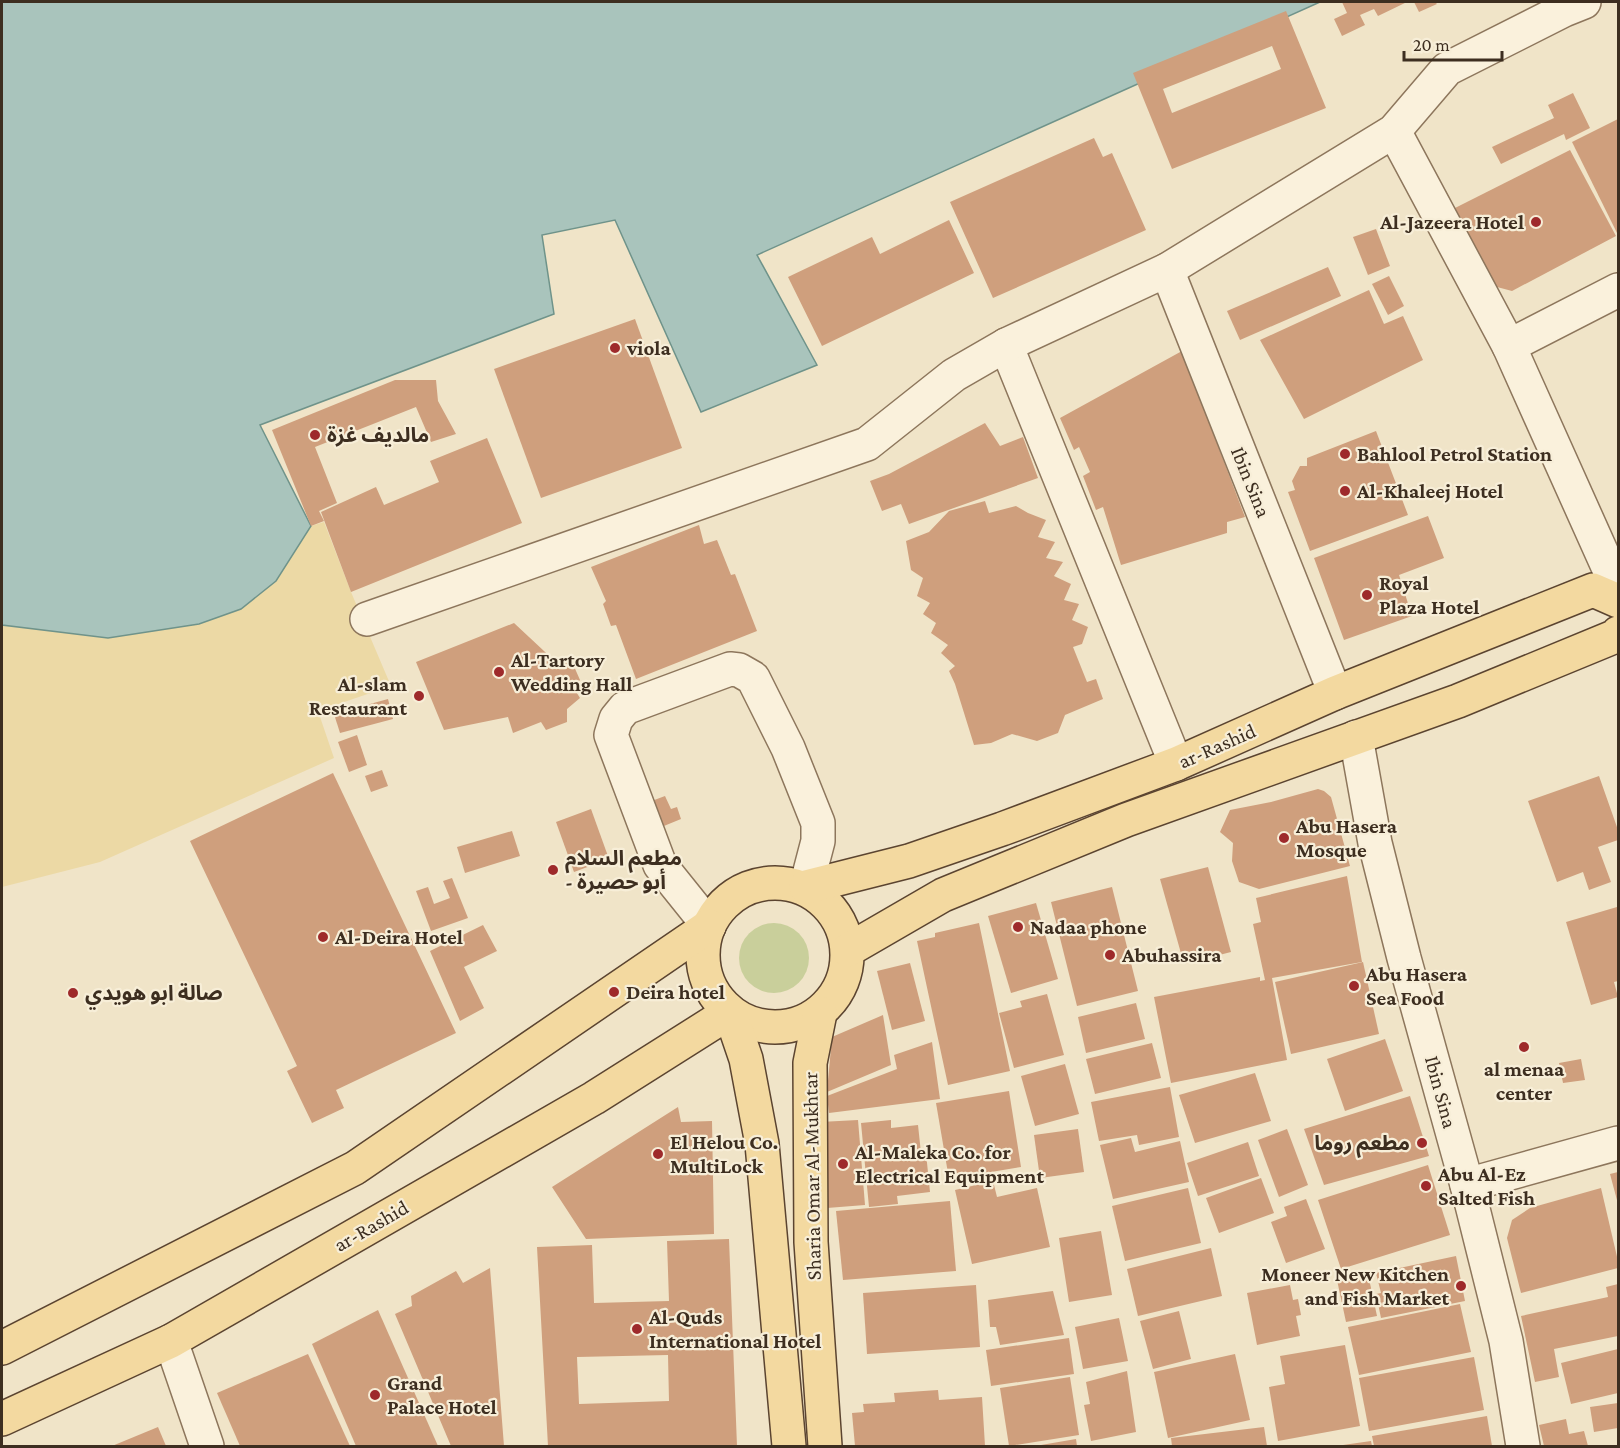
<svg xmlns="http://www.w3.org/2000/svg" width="1620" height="1448" font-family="'Crimson Pro','Noto Sans Arabic',serif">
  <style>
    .green { fill: #c9cf9b }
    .sand { fill: #ecd9a5 }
    .water { fill: #a9c4bc; stroke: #6f938a; stroke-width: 1.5 }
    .building { fill: #cf9f7d; fill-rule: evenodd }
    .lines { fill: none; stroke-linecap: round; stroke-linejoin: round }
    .minor-casing { stroke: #8d765c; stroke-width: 36 }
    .major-casing { stroke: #5b4430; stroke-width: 36 }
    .minor { stroke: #faf1dc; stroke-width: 33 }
    .major { stroke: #f3d9a0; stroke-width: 33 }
    .poi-dot { fill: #9e2a2b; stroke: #f7eed8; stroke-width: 2 }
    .labels { text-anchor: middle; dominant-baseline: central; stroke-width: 4.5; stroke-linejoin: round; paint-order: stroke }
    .poi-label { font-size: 21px; font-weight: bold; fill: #3d2e20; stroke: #f7eed8; text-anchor: start }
    .street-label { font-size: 21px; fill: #3d2e20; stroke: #f7eed8 }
  </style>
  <rect width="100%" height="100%" fill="#f0e4c8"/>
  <circle class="green" cx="774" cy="958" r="35"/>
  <polygon class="sand" points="324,522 351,592 391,686 318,711 334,758 100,862 2,887 2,625 108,638 199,624 241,609 276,581 311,526"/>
  <polygon class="water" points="2,2 1320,2 757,255 817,365 701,412 615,220 542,235 554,314 260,425 311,526 276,581 241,609 199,624 108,638 2,625"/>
  <g class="building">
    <polygon points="1342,2 1407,2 1378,16 1374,9 1360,15 1365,25 1342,36 1334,19 1347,13"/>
    <polygon points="1414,2 1435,2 1437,4 1419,12"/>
    <path d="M1286,11L1326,108L1172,169L1133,73ZM1272,46L1281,69L1172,113L1163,89Z"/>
    <polygon points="1573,93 1590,128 1566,140 1564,134 1501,164 1492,147 1554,118 1548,105"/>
    <polygon points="1618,119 1618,235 1572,142"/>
    <polygon points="1094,138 1103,157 1112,153 1146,230 993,298 950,202"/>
    <polygon points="1570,150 1616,236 1512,291 1497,287 1486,273 1455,208"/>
    <polygon points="949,220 974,273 822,346 788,277 872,237 880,254"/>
    <polygon points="1376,229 1390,266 1368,275 1353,237"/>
    <polygon points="1328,267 1341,296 1240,340 1227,311"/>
    <polygon points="1389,276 1404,306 1388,315 1372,284"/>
    <polygon points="1369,290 1384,324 1403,316 1423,360 1304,419 1260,340"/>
    <polygon points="635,319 682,448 541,498 494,369"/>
    <polygon points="1182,351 1245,517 1227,522 1227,533 1121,565 1103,507 1096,510 1083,476 1090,472 1079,447 1074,450 1060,418"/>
    <polygon points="395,380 436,380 438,401 456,434 431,442 416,407 315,447 337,503 319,511 324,521 311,526 272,430"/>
    <polygon points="985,423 1000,446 1023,437 1038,478 909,524 901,504 882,511 870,481 889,474"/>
    <polygon points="1376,431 1408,515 1310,551 1288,492 1295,490 1292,481 1300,466 1307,466 1307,458"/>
    <polygon points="487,438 522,523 351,592 321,512 376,487 384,505 439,482 430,461"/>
    <polygon points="985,501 989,513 1016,506 1028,513 1046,520 1038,537 1055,542 1046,558 1063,562 1054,576 1071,584 1064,600 1079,604 1072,620 1088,627 1082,644 1073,647 1087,682 1096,679 1103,699 1065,715 1058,733 1037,741 1012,734 991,743 974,745 955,684 949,671 955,666 941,653 948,645 931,633 936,623 923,614 930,603 917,596 923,578 911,570 906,541 929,532 949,511"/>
    <polygon points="1428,516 1444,558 1399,575 1412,616 1344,640 1314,558"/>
    <polygon points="699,525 704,544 717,540 731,575 735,574 757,631 636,679 616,625 611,626 603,604 606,601 591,567"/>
    <polygon points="514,623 559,665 569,655 580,680 573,687 580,698 567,709 567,722 546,730 541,722 513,733 508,717 444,730 416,662"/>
    <polygon points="388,699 393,719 340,733 334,714"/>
    <polygon points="357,735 367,765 349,772 338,742"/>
    <polygon points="382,770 388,786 371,792 365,776"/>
    <polygon points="333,773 456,1033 336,1090 344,1108 312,1123 287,1071 297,1066 190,841"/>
    <polygon points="1599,776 1618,830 1618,840 1598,847 1611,882 1589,890 1583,872 1557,882 1528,801"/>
    <polygon points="1318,789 1324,791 1331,797 1350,866 1259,889 1239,882 1232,861 1233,843 1220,832 1230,810 1271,802"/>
    <polygon points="665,796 671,809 677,807 681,819 659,828 649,802"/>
    <polygon points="591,809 609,859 574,872 556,822"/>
    <polygon points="512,831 520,856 465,873 457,847"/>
    <polygon points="1208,867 1231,952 1184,964 1160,879"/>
    <polygon points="1347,876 1362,962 1272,978 1287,1060 1171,1083 1154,997 1260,977 1260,981 1265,980 1253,924 1261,922 1256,898"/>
    <polygon points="452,878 468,918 431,931 416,891 428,887 434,904 450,898 443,881"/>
    <polygon points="1112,887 1138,991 1077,1006 1051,902"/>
    <polygon points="1036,903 1058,979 1011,993 988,916"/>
    <polygon points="1617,907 1618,981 1614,982 1618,997 1591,1005 1566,922"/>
    <polygon points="979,923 1010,1071 948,1085 917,941 935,937 935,933"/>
    <polygon points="483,925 497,951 464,967 484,1008 460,1021 430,951"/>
    <polygon points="1363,962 1379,1034 1291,1054 1275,982"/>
    <polygon points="910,963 925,1021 892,1030 877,971"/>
    <polygon points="1047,994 1064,1055 1014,1068 999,1013 1022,1007 1020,1001"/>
    <polygon points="1136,1003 1145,1039 1086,1053 1078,1017"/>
    <polygon points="883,1015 891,1065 827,1092 832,1037"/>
    <polygon points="1385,1039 1403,1091 1345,1111 1327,1059"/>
    <polygon points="932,1042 940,1099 829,1113 827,1096 897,1069 894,1055"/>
    <polygon points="1152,1043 1161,1078 1095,1094 1086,1059"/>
    <polygon points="1581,1059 1585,1080 1563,1083 1559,1063"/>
    <polygon points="1065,1064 1079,1114 1035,1126 1021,1076"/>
    <polygon points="1255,1073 1271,1121 1195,1143 1179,1095"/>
    <polygon points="1170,1087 1179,1137 1139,1145 1137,1135 1099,1141 1091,1102"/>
    <polygon points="1009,1091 1021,1167 949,1179 936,1103"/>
    <polygon points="1410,1096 1429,1156 1324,1185 1304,1129"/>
    <polygon points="678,1107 681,1122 712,1121 714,1234 586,1239 552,1187"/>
    <polygon points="858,1120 865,1205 827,1208 820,1122"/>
    <polygon points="891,1120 891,1128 918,1125 921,1153 926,1153 930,1192 897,1196 898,1204 869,1207 861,1123"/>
    <polygon points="1078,1129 1084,1172 1040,1178 1034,1135"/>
    <polygon points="1287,1129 1308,1185 1279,1197 1258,1140"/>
    <polygon points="1131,1138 1135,1152 1180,1141 1189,1182 1113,1199 1100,1145"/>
    <polygon points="1248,1142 1259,1176 1198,1196 1187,1163"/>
    <polygon points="1428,1165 1450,1235 1341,1269 1318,1200"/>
    <polygon points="1618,1172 1618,1204 1610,1174"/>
    <polygon points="1261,1178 1274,1213 1219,1233 1206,1198"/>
    <polygon points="993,1181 997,1197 1037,1188 1050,1247 972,1264 955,1190"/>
    <polygon points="1188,1188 1201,1243 1125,1261 1112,1206"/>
    <polygon points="1601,1188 1618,1261 1618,1268 1521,1293 1507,1238 1512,1220 1530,1208"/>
    <polygon points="1306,1199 1325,1249 1286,1263 1271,1222 1287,1216 1284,1207"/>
    <polygon points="950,1201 956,1271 843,1280 836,1211"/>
    <polygon points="1101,1231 1112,1295 1069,1302 1059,1238"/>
    <path d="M729,1239L737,1446H548L537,1247L592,1245L594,1303L669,1301L667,1241ZM668,1355L669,1401L579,1404L577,1357Z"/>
    <polygon points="1211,1248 1222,1296 1138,1316 1127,1269"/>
    <polygon points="1456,1256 1465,1301 1381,1318 1376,1294 1381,1293 1376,1273"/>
    <polygon points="490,1268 504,1446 451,1446 395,1314 412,1306 411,1296 456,1271 463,1283"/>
    <polygon points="1368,1274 1377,1316 1346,1322 1337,1280"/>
    <polygon points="1618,1284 1618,1336 1554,1349 1559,1377 1535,1382 1521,1316 1608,1297 1606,1287"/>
    <polygon points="976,1285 980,1347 867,1354 863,1293"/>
    <polygon points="1290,1285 1293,1300 1298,1299 1301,1315 1296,1316 1300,1336 1257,1345 1247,1293"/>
    <polygon points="1053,1291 1064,1335 1000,1345 996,1327 990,1327 988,1300"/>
    <polygon points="1460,1304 1471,1352 1359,1375 1348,1327"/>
    <polygon points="378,1310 438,1446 356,1446 312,1344"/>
    <polygon points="1179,1311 1191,1359 1153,1369 1140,1321"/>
    <polygon points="1119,1318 1128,1361 1083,1369 1075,1327"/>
    <polygon points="1069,1338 1074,1374 991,1386 986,1350"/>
    <polygon points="1345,1345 1360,1426 1278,1441 1269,1387 1285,1384 1280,1356"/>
    <polygon points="1618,1349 1618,1393 1571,1404 1561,1363"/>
    <polygon points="308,1354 350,1446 240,1446 217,1393"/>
    <polygon points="1235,1354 1250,1420 1168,1438 1154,1372"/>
    <polygon points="1474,1357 1484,1410 1369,1431 1359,1378"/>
    <polygon points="1127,1371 1136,1432 1091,1441 1084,1405 1090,1404 1086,1382"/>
    <polygon points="1070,1377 1079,1435 1009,1446 1000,1388"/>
    <polygon points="938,1390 939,1400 982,1397 985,1446 855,1446 852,1413 864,1412 863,1404 895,1402 894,1393"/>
    <polygon points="1618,1403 1618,1428 1594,1432 1590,1407"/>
    <polygon points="1487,1416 1492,1446 1374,1446 1372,1436"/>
    <polygon points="1566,1419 1569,1434 1584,1431 1588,1446 1544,1446 1539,1425"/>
    <polygon points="158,1427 166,1446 112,1446"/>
    <polygon points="1264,1427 1267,1446 1172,1446 1171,1438"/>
    <polygon points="1076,1439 1077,1446 1041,1446 1041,1445"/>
    <polygon points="1371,1441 1372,1446 1343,1446 1343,1445"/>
  </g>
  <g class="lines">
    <g class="minor-casing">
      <g id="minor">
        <polyline points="1394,131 1509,346"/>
        <polyline points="1167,270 1335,693"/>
        <polyline points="1618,290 1509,346 1618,589"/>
        <polyline points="1006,345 1176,764"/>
        <polyline points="367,619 867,444 954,375 1006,345 1167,270 1394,131 1447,69 1564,10 1584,2"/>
        <polyline points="1356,737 1375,843 1404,958 1467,1185 1506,1341 1523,1446"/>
        <polyline points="709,926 660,865 611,735 616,719 625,708 730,669 739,670 753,678 788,748 818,823 818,841 806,887"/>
        <polyline points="1467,1185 1618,1143"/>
        <polyline points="171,1341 207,1446"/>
      </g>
    </g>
    <g class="major-casing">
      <g id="major">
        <circle cx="775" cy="955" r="72"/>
        <polyline points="806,887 909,861 1002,829 1176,764 1335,693 1593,590 1618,601"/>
        <polyline points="848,950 943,895 1126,820 1458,701 1616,636 1618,633"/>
        <polyline points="820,1013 810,1063 811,1242 825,1446"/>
        <polyline points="2,1348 355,1168 709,926"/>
        <polyline points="2,1419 171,1341 594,1098 730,1012 746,1059 762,1144 789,1446"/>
      </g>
    </g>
    <use href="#minor" class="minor"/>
    <use href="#major" class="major"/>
  </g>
  <g class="poi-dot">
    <circle cx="1536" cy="222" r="6"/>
    <circle cx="615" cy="348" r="6"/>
    <circle cx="315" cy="435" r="6"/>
    <circle cx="1345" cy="454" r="6"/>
    <circle cx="1345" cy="491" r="6"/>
    <circle cx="1367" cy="595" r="6"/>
    <circle cx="499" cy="672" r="6"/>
    <circle cx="419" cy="696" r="6"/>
    <circle cx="1284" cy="838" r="6"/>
    <circle cx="553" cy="870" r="6"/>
    <circle cx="1018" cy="927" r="6"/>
    <circle cx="323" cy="937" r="6"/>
    <circle cx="1110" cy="955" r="6"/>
    <circle cx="1354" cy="986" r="6"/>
    <circle cx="614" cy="992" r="6"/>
    <circle cx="73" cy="993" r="6"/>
    <circle cx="1524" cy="1047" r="6"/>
    <circle cx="1422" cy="1143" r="6"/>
    <circle cx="658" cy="1154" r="6"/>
    <circle cx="843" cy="1164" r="6"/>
    <circle cx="1426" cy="1186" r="6"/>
    <circle cx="1461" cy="1286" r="6"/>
    <circle cx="637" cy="1329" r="6"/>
    <circle cx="375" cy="1395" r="6"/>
  </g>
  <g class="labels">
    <g class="poi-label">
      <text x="1524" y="222" text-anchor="end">Al-Jazeera Hotel</text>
      <text x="627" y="348">viola</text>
      <text x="327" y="435">مالديف غزة</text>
      <text x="1357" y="454">Bahlool Petrol Station</text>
      <text x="1357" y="491">Al-Khaleej Hotel</text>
      <text x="1379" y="583">Royal<tspan x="1379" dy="24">Plaza Hotel</tspan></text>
      <text x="511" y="660">Al-Tartory<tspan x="511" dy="24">Wedding Hall</tspan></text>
      <text x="407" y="684" text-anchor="end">Al-slam<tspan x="407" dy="24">Restaurant</tspan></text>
      <text x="1296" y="826">Abu Hasera<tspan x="1296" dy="24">Mosque</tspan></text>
      <text x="565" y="858">مطعم السلام<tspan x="565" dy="24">- أبو حصيرة</tspan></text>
      <text x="1030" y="927">Nadaa phone</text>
      <text x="335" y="937">Al-Deira Hotel</text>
      <text x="1122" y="955">Abuhassira</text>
      <text x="1366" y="974">Abu Hasera<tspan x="1366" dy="24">Sea Food</tspan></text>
      <text x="626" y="992">Deira hotel</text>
      <text x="85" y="993">صالة ابو هويدي</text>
      <text x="1524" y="1069" text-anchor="middle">al menaa<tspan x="1524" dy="24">center</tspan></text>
      <text x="670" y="1142">El Helou Co.<tspan x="670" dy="24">MultiLock</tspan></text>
      <text x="1410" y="1143" text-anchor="end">مطعم روما</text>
      <text x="855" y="1152">Al-Maleka Co. for<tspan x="855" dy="24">Electrical Equipment</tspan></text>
      <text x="1438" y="1174">Abu Al-Ez<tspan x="1438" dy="24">Salted Fish</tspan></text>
      <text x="1449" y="1274" text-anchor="end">Moneer New Kitchen<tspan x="1449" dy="24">and Fish Market</tspan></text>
      <text x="649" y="1317">Al-Quds<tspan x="649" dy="24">International Hotel</tspan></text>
      <text x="387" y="1383">Grand<tspan x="387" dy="24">Palace Hotel</tspan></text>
    </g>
    <g class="street-label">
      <text transform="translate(1251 482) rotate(68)">Ibin Sina</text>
      <text transform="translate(1217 746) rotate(-24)">ar-Rashid</text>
      <text transform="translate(1441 1092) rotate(75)">Ibin Sina</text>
      <text transform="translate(812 1176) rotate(-91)">Sharia Omar Al-Mukhtar</text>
      <text transform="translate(371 1226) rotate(-30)">ar-Rashid</text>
    </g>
  </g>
  <rect width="1620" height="1448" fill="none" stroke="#3d2e20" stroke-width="6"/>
  <path d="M1404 51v9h98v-9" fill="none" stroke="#3d2e20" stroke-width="3"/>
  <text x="1413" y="51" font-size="18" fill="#3d2e20" stroke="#f7eed8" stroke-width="4.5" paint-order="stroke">20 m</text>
</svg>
